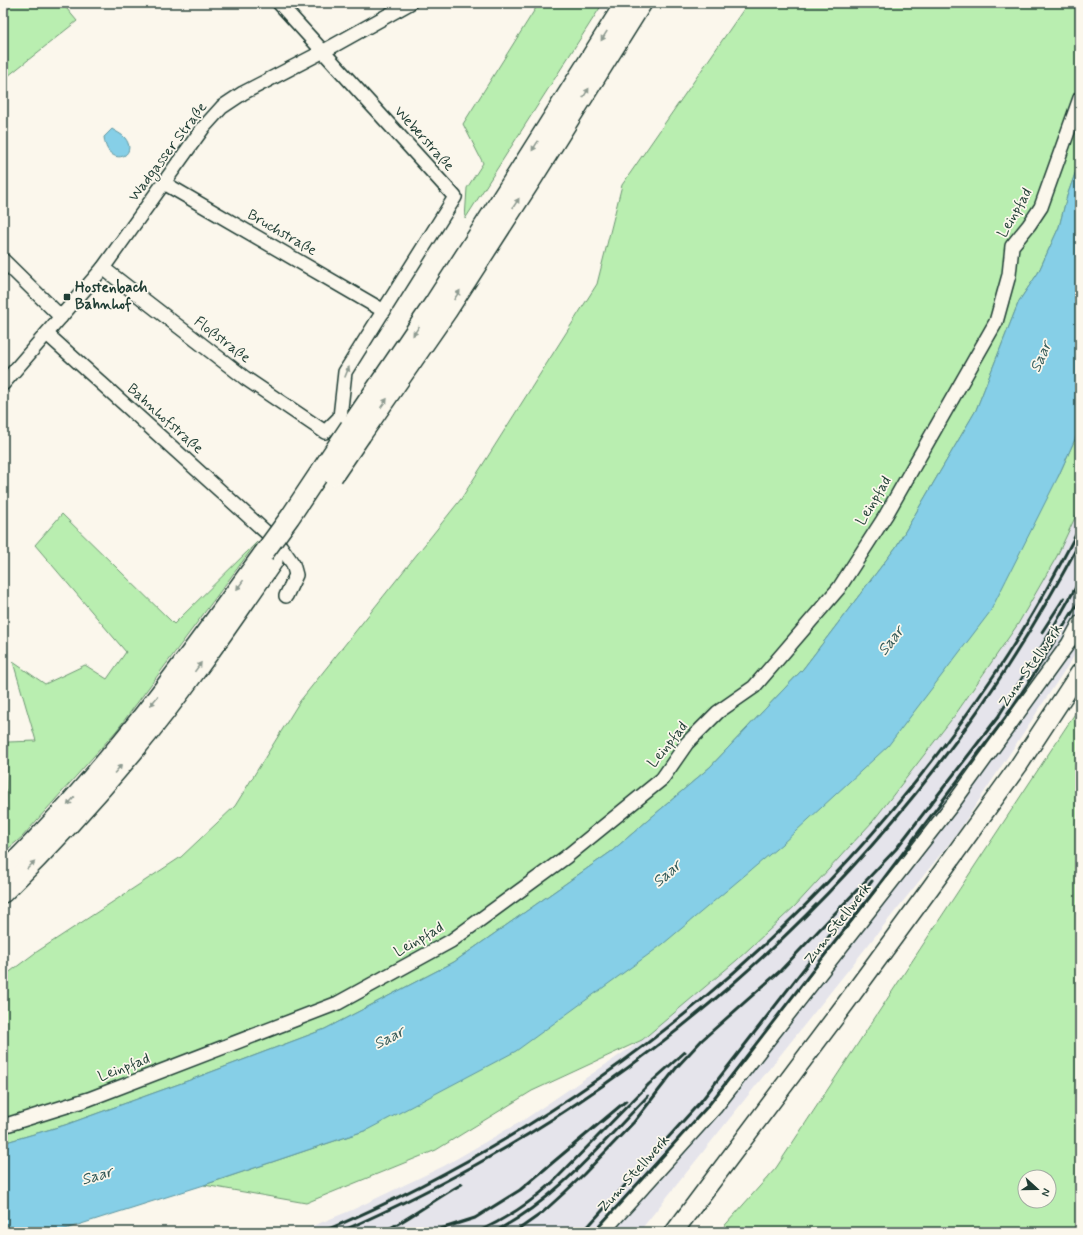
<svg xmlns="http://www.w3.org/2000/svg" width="1083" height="1235" font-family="Mynerve,sans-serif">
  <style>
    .built { fill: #e5e4eb }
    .green { fill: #b9eeb0; stroke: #6c9672; fill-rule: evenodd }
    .water { fill: #86cfe7; stroke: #5d959f }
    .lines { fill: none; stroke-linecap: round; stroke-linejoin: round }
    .minor-casing { stroke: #1f3d34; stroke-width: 16 }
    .major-casing { stroke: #1f3d34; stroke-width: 20 }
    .highway-casing { stroke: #1f3d34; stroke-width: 22 }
    .minor { stroke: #fbf7ec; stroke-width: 13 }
    .major { stroke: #fbf7ec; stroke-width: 17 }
    .highway { stroke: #fbf7ec; stroke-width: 19 }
    .rail { stroke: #1f3d34; stroke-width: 3 }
    .highway-bridge-casing { stroke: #1f3d34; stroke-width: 22; stroke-linecap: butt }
    .highway-bridge { stroke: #fbf7ec; stroke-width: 19 }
    .oneway { fill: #8d9a90 }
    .poi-dot { fill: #1f3d34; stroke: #fbf7ec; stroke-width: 1.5 }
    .labels { text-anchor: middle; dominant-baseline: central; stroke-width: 3.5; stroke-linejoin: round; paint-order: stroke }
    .street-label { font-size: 15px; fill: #1f3d34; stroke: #fbf7ec }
    .poi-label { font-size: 15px; font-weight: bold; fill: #1f3d34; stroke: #fbf7ec; text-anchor: start }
    .water-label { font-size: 16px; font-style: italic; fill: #345a58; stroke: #fbf7ec }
  </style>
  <rect width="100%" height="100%" fill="#fbf7ec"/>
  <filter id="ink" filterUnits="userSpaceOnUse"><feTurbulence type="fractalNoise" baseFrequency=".025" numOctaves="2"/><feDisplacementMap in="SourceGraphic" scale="8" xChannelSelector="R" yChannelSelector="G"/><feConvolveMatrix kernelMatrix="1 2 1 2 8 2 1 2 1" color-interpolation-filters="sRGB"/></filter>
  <g filter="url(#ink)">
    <polygon class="built" points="1080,438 1080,647 956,835 639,1232 298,1232 352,1210 444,1166 525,1119 642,1040 895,793 955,715 987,670"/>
    <g class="green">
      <polygon points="3,3 62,3 77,21 3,80"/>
      <polygon points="539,3 603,3 465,219 467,188 483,163 463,124"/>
      <polygon points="748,3 1080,3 1080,160 1067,196 1059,227 1038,273 1019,301 976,410 896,547 803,669 710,767 612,851 454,962 325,1029 190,1080 65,1125 3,1143 3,977 35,953 181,857 235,806 300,701 461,499 597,284 622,185"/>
      <polygon points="1080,428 1080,507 1057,556 1018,624 955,715 873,821 795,906 737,960 642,1040 532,1091 436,1150 306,1203 204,1185 367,1130 1058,477"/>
      <polygon points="62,514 174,624 257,542 117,730 22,837 3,853 3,804 6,806 8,742 36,741 13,662 45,684 85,665 107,679 126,652 35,545"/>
      <path d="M1080,706V1232H719L776,1168ZM1025,1177H1049V1201H1025Z"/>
    </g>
    <g class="water">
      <path d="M112,129C116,132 122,134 125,138C140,157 107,169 104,137Z"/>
      <polygon points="1080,160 1080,428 1058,477 990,612 888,746 782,844 663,944 516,1051 367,1130 204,1185 56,1232 3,1232 3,1143 65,1125 190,1080 325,1029 454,962 612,851 710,767 803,669 896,547 976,410 1019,301 1038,273 1059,227 1067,196"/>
    </g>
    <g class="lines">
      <g class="minor-casing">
        <g id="minor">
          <polyline points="164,183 384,311"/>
          <polyline points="3,260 61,317"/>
          <polyline points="103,268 245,378 325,432 340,417 345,372 455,197 279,3"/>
          <polyline points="47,334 279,544 293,564 296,575 286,596"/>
          <polyline points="3,384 103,268 203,128 222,107 243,93 324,51 410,3"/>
          <polyline points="3,1126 89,1099 338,1003 451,941 566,857 662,779 687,743 718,712 754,687 839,588 886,515 996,322 1009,275 1012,246 1029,225 1041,207 1080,98"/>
          <polyline points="603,1232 715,1108 952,805 1068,644 1080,622"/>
        </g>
      </g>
      <g class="major-casing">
        <polyline id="major" points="674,1232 846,1003 931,887 1019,765 1080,672"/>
      </g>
      <g class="highway-casing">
        <g id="highway">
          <polyline points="350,427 435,302 518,173 625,3"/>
          <polyline points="361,435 447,311 530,182 642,3"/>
          <path d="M3,873C45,832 84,788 121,743C171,682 217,617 263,554"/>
          <path d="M3,893C49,848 92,801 133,752C184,691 228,626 273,561"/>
        </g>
      </g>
      <use href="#minor" class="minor"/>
      <use href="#major" class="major"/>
      <use href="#highway" class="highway"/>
      <g class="rail">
        <polyline points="1042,632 1064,598"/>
        <path d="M322,1232C596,1115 826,924 992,678C1025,630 1053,579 1080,527"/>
        <path d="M340,1232C392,1209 443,1184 493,1155C663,1058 815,924 935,769C990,698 1038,621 1080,542"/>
        <path d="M383,1232C411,1218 435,1199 462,1184"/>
        <polyline points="431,1232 475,1218 520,1190 626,1101"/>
        <path d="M477,1232C504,1220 530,1203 552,1183L649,1084L685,1052"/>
        <path d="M494,1232C556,1200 600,1145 648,1096"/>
        <polyline points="515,1232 542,1213 564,1193 584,1174 634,1122 677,1067 702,1040 781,970 896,849 998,717 1050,633 1080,580"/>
        <polyline points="583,1232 702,1100 872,881"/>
        <polyline points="594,1232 708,1106 875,890 1005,718 1034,674 1080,600"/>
      </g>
      <g class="highway-bridge-casing">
        <g id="highway-bridge">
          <polyline points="333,476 361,435"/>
          <polyline points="263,554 290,517 350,427"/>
        </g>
      </g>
      <use href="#highway-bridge" class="highway-bridge"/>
    </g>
    <defs><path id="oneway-solid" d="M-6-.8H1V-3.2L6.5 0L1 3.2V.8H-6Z"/></defs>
    <g class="oneway">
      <use href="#oneway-solid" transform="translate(604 36) rotate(122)"/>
      <use href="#oneway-solid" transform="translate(586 93) rotate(-58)"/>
      <use href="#oneway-solid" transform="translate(535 146) rotate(122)"/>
      <use href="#oneway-solid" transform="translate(516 203) rotate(-57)"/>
      <use href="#oneway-solid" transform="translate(457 295) rotate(-57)"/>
      <use href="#oneway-solid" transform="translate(416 331) rotate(124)"/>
      <use href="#oneway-solid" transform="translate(347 372) rotate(-68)"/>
      <use href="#oneway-solid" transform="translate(384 403) rotate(-55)"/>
      <use href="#oneway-solid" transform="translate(240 585) rotate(126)"/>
      <use href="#oneway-solid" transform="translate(198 667) rotate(-54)"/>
      <use href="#oneway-solid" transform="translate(154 701) rotate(128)"/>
      <use href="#oneway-solid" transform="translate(118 769) rotate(-49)"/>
      <use href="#oneway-solid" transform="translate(71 801) rotate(131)"/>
      <use href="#oneway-solid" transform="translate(31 865) rotate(-46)"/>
    </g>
  </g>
  <rect class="poi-dot" x="63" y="293" width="8" height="8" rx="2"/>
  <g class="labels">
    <g class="street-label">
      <text transform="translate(424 139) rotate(48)">Weberstraße</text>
      <text transform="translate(168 152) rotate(-53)">Wadgasser Straße</text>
      <text transform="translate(1015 213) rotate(-60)">Leinpfad</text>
      <text transform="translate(282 233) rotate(30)">Bruchstraße</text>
      <text transform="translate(222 340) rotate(37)">Floßstraße</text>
      <text transform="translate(165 419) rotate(42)">Bahnhofstraße</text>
      <text transform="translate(874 501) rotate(-59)">Leinpfad</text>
      <text transform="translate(1031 666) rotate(-55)">Zum Stellwerk</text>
      <text transform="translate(668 745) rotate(-51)">Leinpfad</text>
      <text transform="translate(838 924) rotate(-52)">Zum Stellwerk</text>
      <text transform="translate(419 940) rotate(-30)">Leinpfad</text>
      <text transform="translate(124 1068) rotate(-21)">Leinpfad</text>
      <text transform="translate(634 1174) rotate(-48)">Zum Stellwerk</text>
    </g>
    <g class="poi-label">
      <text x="75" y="288">Hostenbach<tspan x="75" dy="17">Bahnhof</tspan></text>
    </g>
    <g class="water-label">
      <text transform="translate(1041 357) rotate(-66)">Saar</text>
      <text transform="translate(891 641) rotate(-52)">Saar</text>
      <text transform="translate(667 874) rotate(-41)">Saar</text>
      <text transform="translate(389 1038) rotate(-27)">Saar</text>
      <text transform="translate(97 1176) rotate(-16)">Saar</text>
    </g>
  </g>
  <rect width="1083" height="1235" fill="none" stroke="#fbf7ec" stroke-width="16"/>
  <rect x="8" y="8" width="1067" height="1219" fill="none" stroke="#1f3d34" stroke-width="1.5" filter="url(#ink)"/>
  <g transform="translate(1037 1189) rotate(111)"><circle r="19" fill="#fbf7ec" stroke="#a3ada2"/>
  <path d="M0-3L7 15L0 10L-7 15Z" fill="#1f3d34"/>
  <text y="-6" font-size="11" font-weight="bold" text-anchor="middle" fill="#1f3d34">N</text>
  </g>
</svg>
